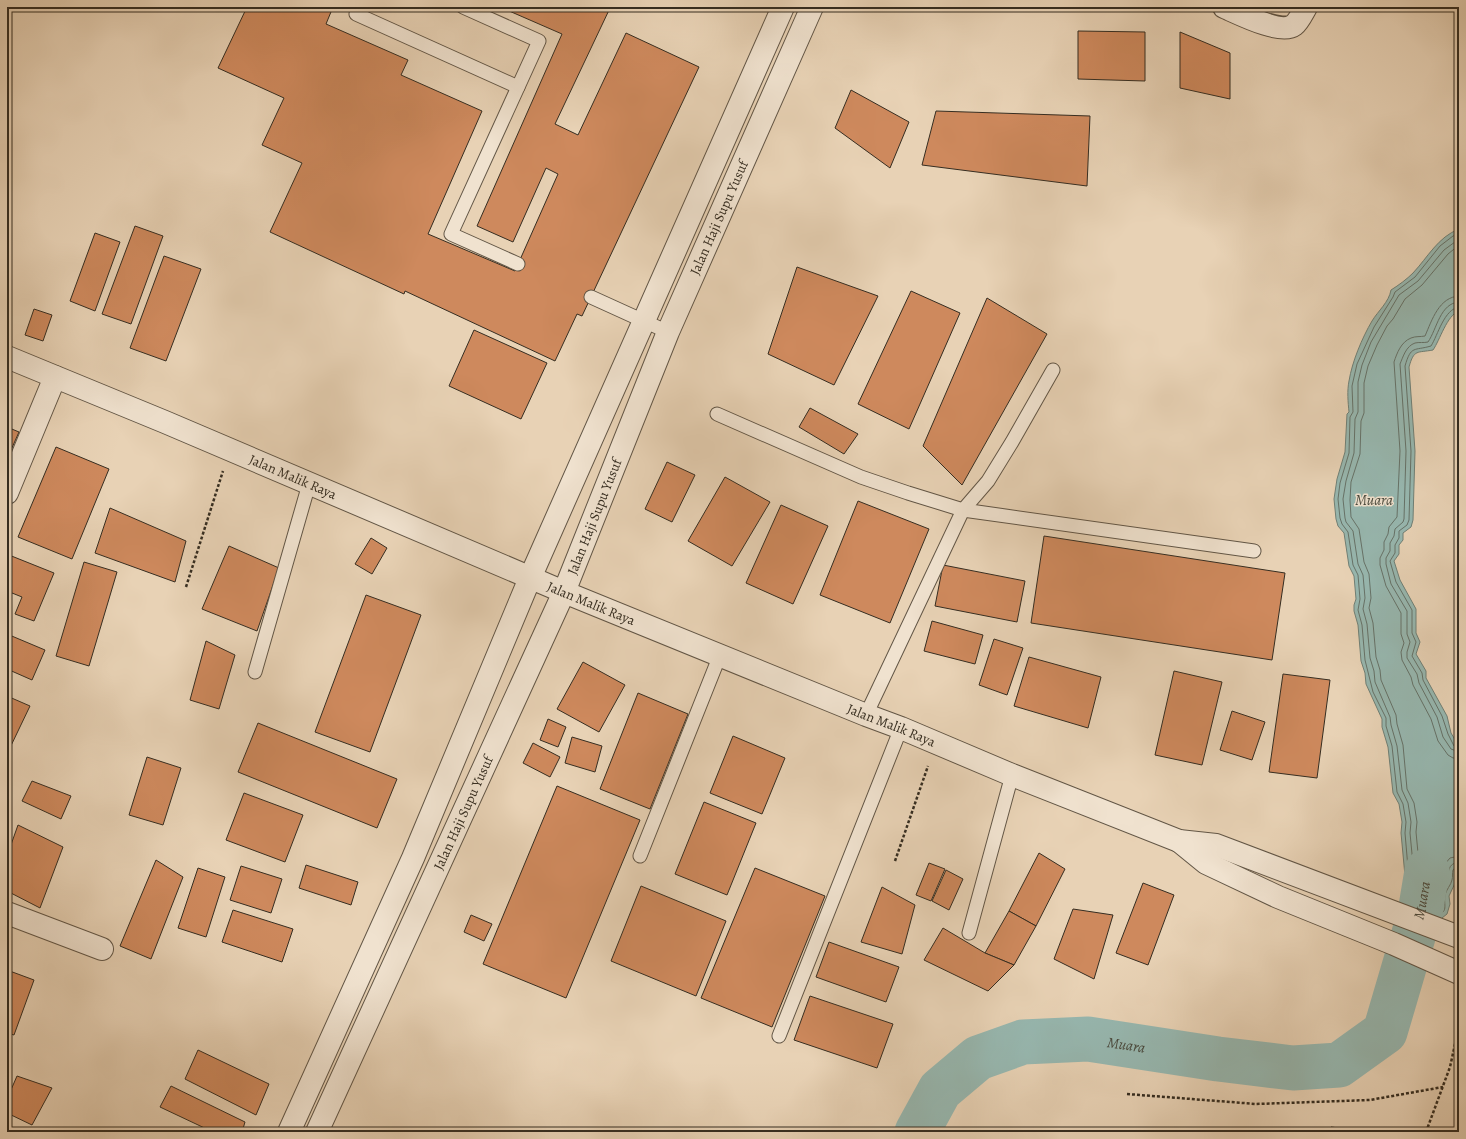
<svg xmlns="http://www.w3.org/2000/svg" width="1466" height="1139" font-family="Alegreya,serif">
  <style>
    .water { fill: #97b7af; stroke: #708076 }
    .lines { fill: none; stroke-linecap: round; stroke-linejoin: round }
    .shore { stroke: #667268; stroke-width: 1 }
    .river { stroke: #97b7af; stroke-width: 45 }
    .building { fill: #ce895d; stroke: #352d21 }
    .service-casing { stroke: #625646; stroke-width: 15 }
    .minor-casing { stroke: #625646; stroke-width: 24 }
    .tertiary-casing { stroke: #625646; stroke-width: 24 }
    .path { stroke: #352d21; stroke-width: 2.5; stroke-dasharray: 3 2; stroke-linecap: butt }
    .service { stroke: #f0e2cf; stroke-width: 13 }
    .minor { stroke: #f0e2cf; stroke-width: 22 }
    .tertiary { stroke: #f0e2cf; stroke-width: 22 }
    .labels { text-anchor: middle; dominant-baseline: central; stroke-width: 3; stroke-linejoin: round; paint-order: stroke }
    .street-label { font-size: 14px; fill: #352d21; stroke: #f0e2cf }
    .water-label { font-size: 15px; font-style: italic; fill: #49493d; stroke: #f0e2cf }
  </style>
  <rect width="100%" height="100%" fill="#e8d2b5"/>
  <filter id="stains"><feTurbulence type="fractalNoise" baseFrequency=".005" numOctaves="4"/><feColorMatrix values="0 0 0 0 .2 0 0 0 0 .09 0 0 0 0 .02 0 0 0 .5 -.17"/></filter>
  <radialGradient id="worn" r=".72"><stop offset=".6" stop-color="#630" stop-opacity="0"/><stop offset="1" stop-color="#630" stop-opacity=".3"/></radialGradient>
  <path class="water" d="M1459,229V311C1447,315 1440,340 1433,350C1417,353 1414,349 1409,367L1415,451L1413,520L1411,527L1403,533V540L1399,545V554L1394,561L1400,580L1416,609V633L1420,642L1416,654L1426,671V678L1447,716L1451,733L1457,743L1459,751V864L1456,881L1449,896L1450,904L1447,914L1442,918L1435,919L1406,905C1408,895 1404,886 1405,876L1401,833L1402,822L1399,804L1393,793L1388,747L1382,727V719L1366,684L1365,673L1361,661L1358,625L1354,611V605L1356,599L1354,576L1349,566L1344,533L1338,526L1336,519L1334,499L1337,479L1345,452L1347,414L1349,412C1348,402 1347,391 1349,381C1352,362 1362,338 1372,321C1378,311 1389,302 1391,290C1399,285 1407,279 1413,273C1428,257 1438,237 1459,229Z"/>
  <g class="lines">
    <g class="shore">
      <path d="M1459,239L1444,250L1418,281L1399,295L1371,342L1362,365L1358,382V412L1355,419L1354,453L1346,481L1343,499L1345,518L1346,522L1353,531L1358,564L1363,575L1365,598L1363,609L1367,624L1370,658L1374,671L1375,682L1390,717L1391,725L1397,746L1402,790L1408,803L1411,822L1410,833L1414,875V882L1417,901L1433,909H1439C1441,903 1439,898 1441,893C1442,889 1445,885 1446,881C1449,873 1447,863 1459,862"/>
      <polyline points="1459,245 1448,254 1422,285 1405,299 1393,319 1387,326 1377,345 1368,366 1364,383 1364,413 1361,421 1360,454 1351,482 1350,500 1351,517 1359,529 1364,562 1369,574 1371,598 1369,608 1373,623 1376,657 1380,670 1381,680 1396,715 1397,724 1403,745 1407,789 1414,803 1417,822 1416,832 1420,874 1420,882 1423,898 1432,902 1434,902 1435,892 1441,877 1444,865 1450,858 1459,856"/>
      <path d="M1459,296C1439,297 1432,320 1425,336C1420,337 1416,336 1411,338C1401,342 1397,353 1394,362L1400,451L1397,517L1389,527L1388,534L1384,542V550L1380,558V565L1386,586L1401,613V634L1404,643L1401,652L1402,660L1411,677L1413,685L1431,719L1438,741L1448,755L1453,758H1459"/>
      <path d="M1459,302C1440,303 1437,329 1428,342C1424,343 1419,342 1415,343C1406,346 1403,357 1400,364L1406,451L1404,519L1403,522L1395,529L1394,536L1390,543V551L1386,558V564L1391,584L1407,611V634L1410,642L1407,652V658L1417,674L1419,683L1437,717L1443,737L1451,749L1459,752"/>
      <path d="M1459,307C1444,309 1438,335 1431,346C1414,351 1411,345 1405,366L1411,451L1409,520L1407,525L1399,531V538L1395,545V553L1390,561L1396,582L1412,610V633L1416,642L1412,656L1422,673L1423,680L1442,716L1448,734L1454,746L1459,747"/>
      <polyline points="1428,912 1411,903 1405,833 1406,822 1403,804 1397,792 1392,746 1386,726 1386,718 1373,692 1365,660 1362,625 1358,610 1360,599 1358,575 1353,565 1348,532 1342,524 1340,518 1338,499 1340,483 1349,453 1350,417 1353,412 1352,386 1357,364 1374,327 1393,297 1395,292 1415,277 1440,246 1453,236 1459,234"/>
      <path d="M1435,915C1450,913 1443,905 1445,895C1446,890 1451,885 1452,880C1453,877 1452,873 1453,870C1455,867 1456,868 1459,867"/>
    </g>
    <path class="river" id="s1" d="M917,1132L940,1090L978,1058L1023,1042L1088,1039L1218,1059L1293,1068L1339,1065L1385,1032L1420,913L1427,871"/>
  </g>
  <g class="building">
    <polygon points="247,7 333,7 326,24 408,60 401,75 482,111 428,234 515,271 558,174 546,168 513,242 477,226 562,34 500,7 607,7 610,8 555,124 578,135 626,33 699,67 582,316 577,314 555,361 405,291 404,294 270,232 302,163 262,145 284,98 218,68"/>
    <polygon points="1078,31 1145,32 1145,81 1078,79"/>
    <polygon points="1180,32 1230,53 1230,99 1180,88"/>
    <polygon points="851,90 909,122 890,168 835,128"/>
    <polygon points="936,111 1090,116 1087,186 922,165"/>
    <polygon points="135,226 163,236 131,324 102,314"/>
    <polygon points="95,233 120,242 95,311 70,301"/>
    <polygon points="164,256 201,269 166,361 130,348"/>
    <polygon points="797,267 878,296 834,385 768,354"/>
    <polygon points="911,291 960,313 909,429 858,404"/>
    <polygon points="987,298 1047,334 962,485 923,446"/>
    <polygon points="34,309 52,315 43,341 25,335"/>
    <polygon points="474,330 547,363 521,419 449,386"/>
    <polygon points="810,408 858,434 844,454 799,427"/>
    <polygon points="7,427 19,432 7,459"/>
    <polygon points="56,447 109,469 72,559 18,537"/>
    <polygon points="667,462 695,475 672,522 645,509"/>
    <polygon points="725,477 770,502 732,566 688,541"/>
    <polygon points="858,501 929,529 890,623 820,595"/>
    <polygon points="781,505 828,526 793,604 746,583"/>
    <polygon points="110,508 186,541 175,582 95,553"/>
    <polygon points="1044,536 1285,573 1272,660 1031,623"/>
    <polygon points="371,538 387,548 372,574 355,564"/>
    <polygon points="229,546 279,568 257,631 202,609"/>
    <polygon points="9,555 54,573 34,621 15,614 22,597 7,591 7,560"/>
    <polygon points="84,562 117,572 89,666 56,656"/>
    <polygon points="943,565 1025,581 1017,622 935,606"/>
    <polygon points="366,595 421,615 370,752 315,732"/>
    <polygon points="932,621 983,635 975,664 924,651"/>
    <polygon points="7,634 45,650 32,680 7,669"/>
    <polygon points="994,639 1023,648 1007,695 979,685"/>
    <polygon points="206,641 235,655 219,709 190,700"/>
    <polygon points="1029,657 1101,677 1088,728 1014,706"/>
    <polygon points="583,662 625,685 599,732 557,709"/>
    <polygon points="1174,671 1222,682 1202,765 1155,755"/>
    <polygon points="1283,674 1330,680 1317,778 1269,772"/>
    <polygon points="638,693 688,714 650,809 600,789"/>
    <polygon points="7,696 30,706 7,754"/>
    <polygon points="1232,711 1265,722 1252,760 1220,750"/>
    <polygon points="548,719 566,727 558,747 540,740"/>
    <polygon points="258,723 397,779 377,828 238,772"/>
    <polygon points="733,736 785,758 762,814 710,793"/>
    <polygon points="572,737 602,746 595,772 565,763"/>
    <polygon points="533,743 560,757 550,777 523,763"/>
    <polygon points="147,757 181,768 163,825 129,815"/>
    <polygon points="32,781 71,796 61,819 22,801"/>
    <polygon points="557,786 640,820 566,998 483,964"/>
    <polygon points="244,793 303,815 285,862 226,840"/>
    <polygon points="704,802 756,823 727,895 675,874"/>
    <polygon points="18,825 63,847 40,908 7,891 7,856"/>
    <polygon points="1039,853 1065,869 1036,926 1009,911"/>
    <polygon points="156,860 183,877 151,959 120,946"/>
    <polygon points="929,863 945,869 931,901 916,895"/>
    <polygon points="306,865 358,882 351,905 299,888"/>
    <polygon points="241,866 282,879 271,913 230,900"/>
    <polygon points="198,868 225,877 206,937 178,928"/>
    <polygon points="755,868 825,896 772,1027 701,998"/>
    <polygon points="946,870 963,879 949,910 932,901"/>
    <polygon points="1143,883 1174,895 1148,965 1116,953"/>
    <polygon points="641,886 726,921 696,996 611,961"/>
    <polygon points="882,887 915,905 902,954 861,942"/>
    <polygon points="1073,909 1113,915 1094,979 1054,959"/>
    <polygon points="233,910 293,929 282,962 222,942"/>
    <polygon points="1009,911 1036,926 1014,965 985,953"/>
    <polygon points="471,915 492,924 484,941 464,932"/>
    <polygon points="943,928 985,953 1014,965 988,991 924,960"/>
    <polygon points="829,942 899,967 886,1002 816,977"/>
    <polygon points="7,970 34,980 14,1035 7,1033"/>
    <polygon points="810,996 893,1024 877,1068 794,1040"/>
    <polygon points="198,1050 269,1084 256,1115 185,1079"/>
    <polygon points="17,1076 52,1088 32,1125 7,1113 7,1099"/>
    <polygon points="171,1086 245,1122 242,1132 213,1132 160,1107"/>
    <polygon points="1331,1127 1370,1132 1330,1132"/>
  </g>
  <g class="lines">
    <g class="service-casing">
      <g id="service">
        <polyline points="359,7 356,14 518,87"/>
        <polyline points="463,7 539,41 451,234 518,264"/>
        <polyline points="591,297 668,332"/>
        <polyline points="717,414 861,477 908,493 963,510 1254,551"/>
        <polyline points="255,672 309,484"/>
        <polyline points="866,715 963,510 988,481 1012,442 1053,370"/>
        <polyline points="640,856 720,655"/>
        <polyline points="969,933 1012,775"/>
        <polyline points="779,1036 901,728"/>
      </g>
    </g>
    <g class="minor-casing">
      <g id="minor">
        <path d="M1224,7C1238,13 1281,35 1294,25C1299,21 1303,12 1306,7"/>
        <polyline points="7,493 55,377"/>
        <polyline points="7,913 102,949"/>
        <polyline points="289,1132 413,858 530,578 783,7"/>
        <path id="s2" d="M317,1132L564,592L668,332L812,7"/>
      </g>
    </g>
    <g class="tertiary-casing">
      <g id="tertiary">
        <path id="s3" d="M7,357L165,422L564,592L866,715L901,728L1012,775L1179,841L1216,845L1459,937"/>
        <polyline points="1179,841 1206,863 1278,897 1394,944 1459,973"/>
      </g>
    </g>
    <g class="path">
      <polyline points="186,587 223,471"/>
      <polyline points="895,861 928,766"/>
      <polyline points="1127,1094 1256,1104 1370,1100 1443,1087"/>
      <polyline points="1426,1132 1450,1067 1459,1026"/>
    </g>
    <use href="#service" class="service"/>
    <use href="#minor" class="minor"/>
    <use href="#tertiary" class="tertiary"/>
  </g>
  <g class="labels">
    <g class="street-label">
      <text stroke="none"><textPath href="#s2" startOffset="999">Jalan Haji Supu Yusuf</textPath></text>
      <text stroke="none"><textPath href="#s3" startOffset="310">Jalan Malik Raya</textPath></text>
      <text stroke="none"><textPath href="#s2" startOffset="675">Jalan Haji Supu Yusuf</textPath></text>
      <text stroke="none"><textPath href="#s3" startOffset="634">Jalan Malik Raya</textPath></text>
      <text stroke="none"><textPath href="#s3" startOffset="958">Jalan Malik Raya</textPath></text>
      <text stroke="none"><textPath href="#s2" startOffset="351">Jalan Haji Supu Yusuf</textPath></text>
    </g>
    <g class="water-label">
      <text x="1374" y="500">Muara</text>
      <text stroke="none"><textPath href="#s1" startOffset="657">Muara</textPath></text>
      <text stroke="none"><textPath href="#s1" startOffset="249">Muara</textPath></text>
    </g>
  </g>
  <rect width="1466" height="1139" fill="none" stroke="#e8d2b5" stroke-width="24"/>
  <rect x="8" y="8" width="1450" height="1123" fill="none" stroke="#352d21" stroke-width="2"/>
  <rect x="12" y="12" width="1442" height="1115" fill="none" stroke="#352d21"/>
  <rect width="100%" height="100%" filter="url(#stains)"/>
  <rect width="100%" height="100%" fill="url(#worn)"/>
</svg>
